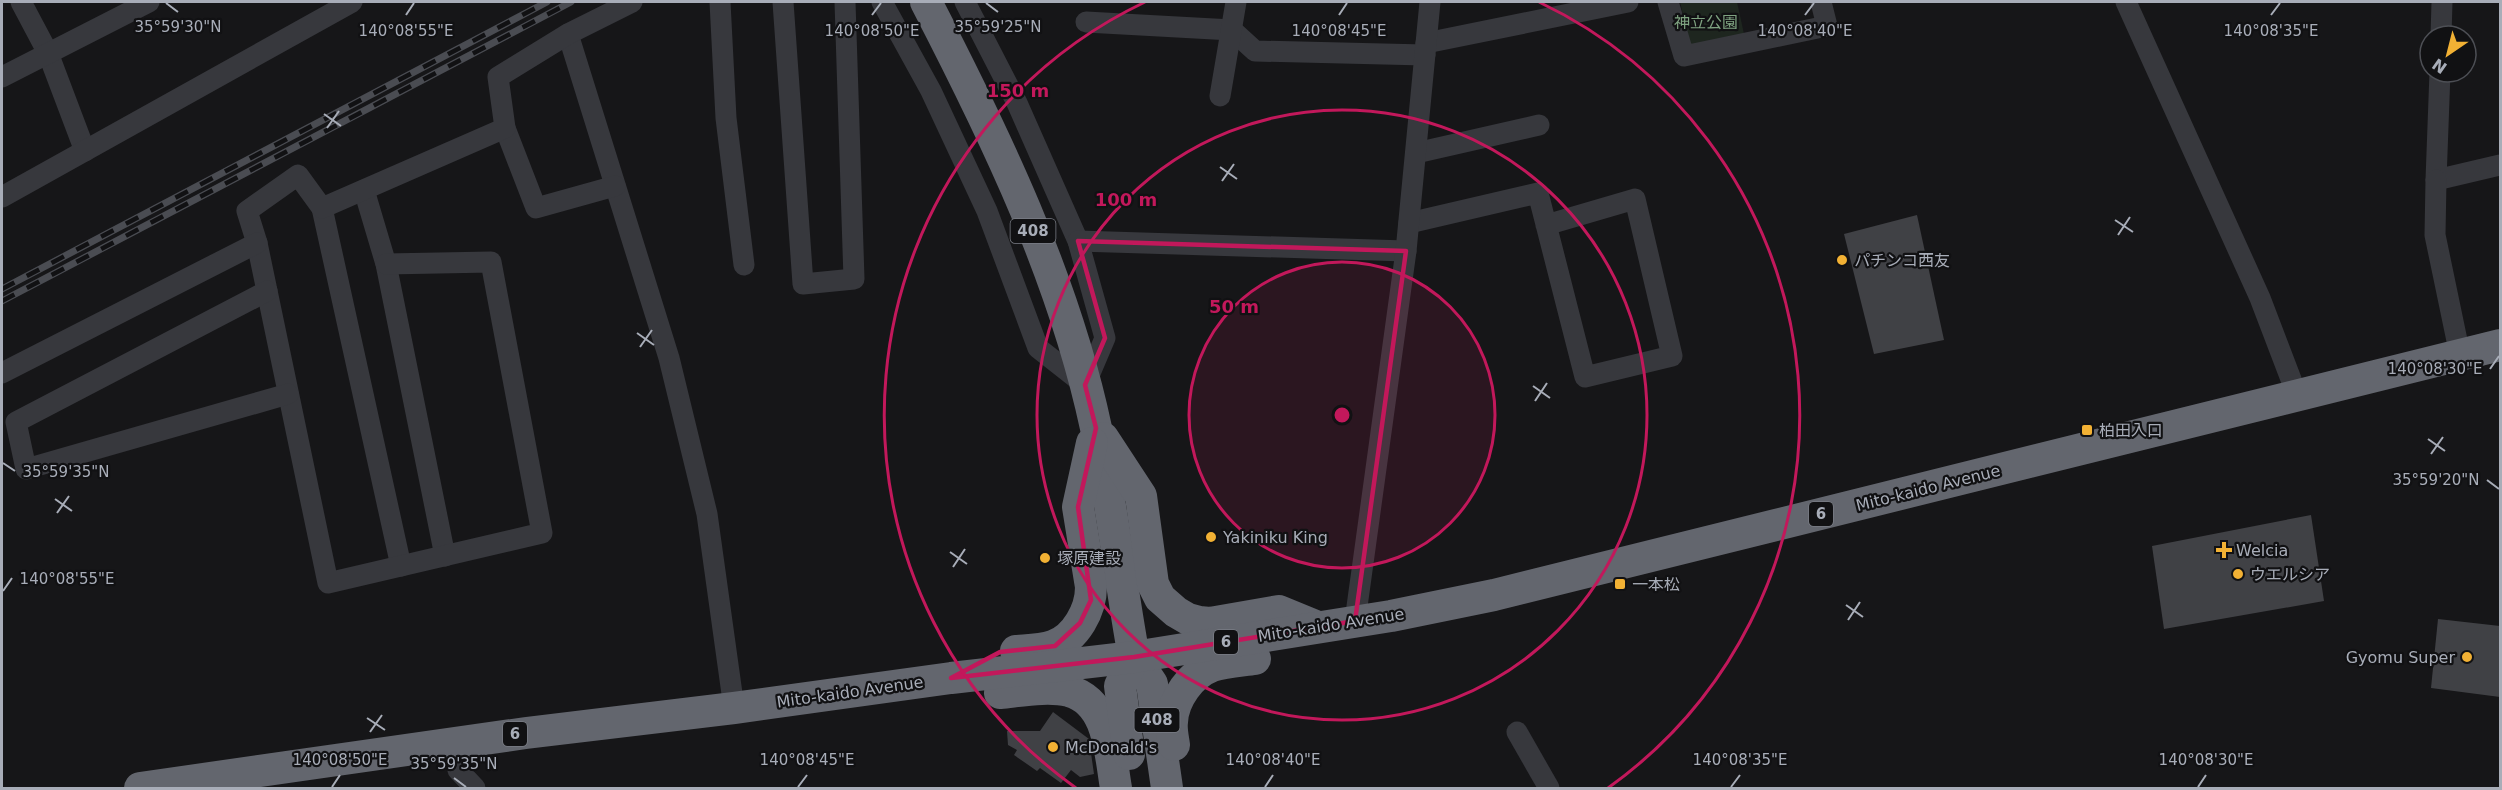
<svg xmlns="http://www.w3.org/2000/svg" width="2502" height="790" font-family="'DejaVu Sans','Noto Sans JP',sans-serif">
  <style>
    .green { fill: #1e261f }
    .building { fill: #404145 }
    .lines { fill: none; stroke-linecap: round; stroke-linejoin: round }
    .minor { stroke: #37383d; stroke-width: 21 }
    .highway { stroke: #63666e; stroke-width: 32 }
    .rail-casing { stroke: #4a4c52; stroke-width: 7 }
    .rail { stroke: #111113; stroke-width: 4.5; stroke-dasharray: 14; stroke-linecap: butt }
    .marked { fill: none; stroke: #c2185b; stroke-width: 4.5; stroke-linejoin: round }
    .ticks { fill: none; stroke: #a8adb8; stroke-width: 2 }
    .ring { fill: none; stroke: #c2185b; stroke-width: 3 }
    .poi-dot { fill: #f2b134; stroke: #111113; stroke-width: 2 }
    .labels { text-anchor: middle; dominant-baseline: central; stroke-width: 4.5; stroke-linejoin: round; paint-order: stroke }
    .shield { fill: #111113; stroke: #7b7e86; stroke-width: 1.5 }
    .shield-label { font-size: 15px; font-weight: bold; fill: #a8adb8 }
    .park-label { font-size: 16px; fill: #7fa381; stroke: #111113 }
    .poi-label { font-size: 16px; fill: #a8adb8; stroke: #111113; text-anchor: start }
    .street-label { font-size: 16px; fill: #a8adb8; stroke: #111113 }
    .ticks-label { font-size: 15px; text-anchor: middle; fill: #a8adb8; stroke: #111113; stroke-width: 4.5; stroke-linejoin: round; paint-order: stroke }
    .centre { fill: #c2185b; stroke: #111113; stroke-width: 3 }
    .ring-label { font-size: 18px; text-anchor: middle; font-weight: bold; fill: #c2185b; stroke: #111113; stroke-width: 4.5; stroke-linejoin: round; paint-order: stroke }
  </style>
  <rect width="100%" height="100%" fill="#161618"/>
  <polygon class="green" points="1680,2 1737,2 1744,34 1691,47"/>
  <g class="building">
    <polygon points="1917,215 1944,340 1874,354 1844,234"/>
    <polygon points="2311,515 2324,601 2164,629 2152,546"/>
    <polygon points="2438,619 2500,626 2500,697 2431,688"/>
    <polygon points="1053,712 1089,739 1094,774 1080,777 1071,770 1061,783 1040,768 1037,771 1014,755 1017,750 1008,745 1007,731 1040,731"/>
  </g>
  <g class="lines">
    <g class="minor">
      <polyline points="21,2 48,53 85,151"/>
      <polyline points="720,2 726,118 744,265"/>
      <polyline points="783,2 803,284 854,279 845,2"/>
      <polyline points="882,2 931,91 987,211 1038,348 1085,385 1105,338 1078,241 1017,103 965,2"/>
      <polyline points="1668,2 1684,56 1827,26 1821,2"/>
      <polyline points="2126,2 2260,298 2297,395"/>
      <polyline points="1086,22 1232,30 1255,51 1425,55"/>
      <polyline points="568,34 669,358 707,514 734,708"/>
      <polyline points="2441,36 2442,2"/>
      <polyline points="1426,43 1628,2"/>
      <polyline points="2440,72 2436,180 2500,165"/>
      <polyline points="2,77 149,2"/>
      <polyline points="1220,96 1236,2"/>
      <polyline points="505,128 536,208 615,186"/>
      <polyline points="1416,153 1539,125"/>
      <polyline points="2436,180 2435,235 2460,355"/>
      <polyline points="364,190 386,264 445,556"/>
      <polyline points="2,197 352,2"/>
      <polyline points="322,208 401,566"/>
      <polyline points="1409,223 1538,193 1585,377 1672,356 1635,199 1546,225"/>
      <polyline points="1078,241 1406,251"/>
      <polyline points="386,264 491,262 542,533 328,583 257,243 247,211 298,175 322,208 505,128 498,77 568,34 632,2"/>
      <polyline points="267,291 16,422 26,469 288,394"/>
      <polyline points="2,373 257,243"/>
      <polyline points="1355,621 1406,251 1430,2"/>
      <polyline points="1517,732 1549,788"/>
      <polyline points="453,743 458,770 475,788"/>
    </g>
    <g class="highway">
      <path d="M926,2C996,137 1064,278 1096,428C1112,503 1120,581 1134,657L1152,684L1167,788"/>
      <polyline points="1103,438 1141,496 1153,584 1160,598 1176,612 1188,619 1199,622 1210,623 1279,611 1318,627"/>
      <path d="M1016,651C1028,650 1041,650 1053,646C1076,638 1091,610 1091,587L1078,507L1092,443"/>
      <path d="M1000,693C1021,691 1048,686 1069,691C1110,702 1110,755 1116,788"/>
      <path d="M1174,745C1173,738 1171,729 1172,722C1173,699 1191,674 1212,666C1225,662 1241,661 1255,659"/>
      <polyline points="1129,754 1120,686 1134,657"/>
      <polyline points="140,788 526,733 734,708 951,678 1134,657 1391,616 1494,595 2500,345"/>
    </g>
    <g class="rail-casing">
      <g id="rail">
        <polyline points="2,289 547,2"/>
        <polyline points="2,301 571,2"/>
      </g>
    </g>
    <use href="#rail" class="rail"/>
  </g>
  <path class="marked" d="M1078,241L1406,251L1355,621L1134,657L951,678L1000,652L1055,646L1080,623L1091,600L1078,507L1096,428L1085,385L1105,338Z"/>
  <path class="ticks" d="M166,3L178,12M986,3L998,12M406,15L414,3M872,15L881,3M1339,15L1347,3M1805,15L1814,3M2271,15L2280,3M324,114L341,126M327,128L339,111M1220,167L1237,179M1222,181L1234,164M2115,220L2133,232M2118,235L2130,217M637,333L654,345M640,347L652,330M2490,369L2499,356M1533,386L1550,398M1535,401L1547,383M2428,439L2445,451M2431,454L2443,437M3,463L15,471M2487,480L2499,489M55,499L72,511M57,513L69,496M950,552L967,564M953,567L965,549M3,591L12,578M1846,605L1863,617M1848,620L1860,602M367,718L385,730M370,732L382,715M454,778L466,787M332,787L340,775M798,787L807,775M1265,787L1273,775M1731,787L1740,775M2198,787L2206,775"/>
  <circle cx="1342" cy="415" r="153" fill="#c2185b" fill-opacity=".12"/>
  <g class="ring">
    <circle cx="1342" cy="415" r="153"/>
    <circle cx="1342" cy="415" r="305"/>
    <path d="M1076 788A458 458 0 0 1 1145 2M1539 2A458 458 0 0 1 1608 788"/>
  </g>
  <g class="poi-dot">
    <circle cx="1842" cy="260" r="6"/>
    <rect x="2081" y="424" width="12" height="12" rx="3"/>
    <circle cx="1211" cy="537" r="6"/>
    <path d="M2221 541h6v6h6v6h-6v6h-6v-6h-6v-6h6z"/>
    <circle cx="1045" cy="558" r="6"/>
    <circle cx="2238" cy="574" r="6"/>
    <rect x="1614" y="578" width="12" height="12" rx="3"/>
    <circle cx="2467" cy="657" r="6"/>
    <circle cx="1053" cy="747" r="6"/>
  </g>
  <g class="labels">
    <g class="shield">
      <rect x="1010.5" y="219" width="45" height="24" rx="4.5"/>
      <rect x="1809" y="502" width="24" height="24" rx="4.5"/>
      <rect x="1214" y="630" width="24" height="24" rx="4.5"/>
      <rect x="1134.5" y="708" width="45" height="24" rx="4.5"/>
      <rect x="503" y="722" width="24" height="24" rx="4.5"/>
    </g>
    <g class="shield-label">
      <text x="1033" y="231">408</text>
      <text x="1821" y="514">6</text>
      <text x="1226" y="642">6</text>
      <text x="1157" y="720">408</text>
      <text x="515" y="734">6</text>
    </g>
    <g class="park-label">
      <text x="1706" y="22">神立公園</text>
    </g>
    <g class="poi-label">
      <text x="1854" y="260">パチンコ西友</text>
      <text x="2099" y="430">柏田入口</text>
      <text x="1223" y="537">Yakiniku King</text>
      <text x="2236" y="550">Welcia</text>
      <text x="1057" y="558">塚原建設</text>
      <text x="2250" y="574">ウエルシア</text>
      <text x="1632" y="584">一本松</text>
      <text x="2455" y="657" text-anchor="end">Gyomu Super</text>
      <text x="1065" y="747">McDonald's</text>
    </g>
    <g class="street-label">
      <text transform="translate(1928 488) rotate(-14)">Mito-kaido Avenue</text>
      <text transform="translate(1331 625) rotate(-9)">Mito-kaido Avenue</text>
      <text transform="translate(850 692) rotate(-8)">Mito-kaido Avenue</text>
    </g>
  </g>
  <g class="ticks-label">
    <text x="178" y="32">35°59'30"N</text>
    <text x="998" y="32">35°59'25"N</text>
    <text x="406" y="36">140°08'55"E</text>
    <text x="872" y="36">140°08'50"E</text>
    <text x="1339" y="36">140°08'45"E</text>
    <text x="1805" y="36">140°08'40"E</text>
    <text x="2271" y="36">140°08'35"E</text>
    <text x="2435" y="374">140°08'30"E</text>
    <text x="66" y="477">35°59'35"N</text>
    <text x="2436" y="485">35°59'20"N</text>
    <text x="67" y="584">140°08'55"E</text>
    <text x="340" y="765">140°08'50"E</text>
    <text x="807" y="765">140°08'45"E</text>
    <text x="1273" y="765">140°08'40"E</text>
    <text x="1740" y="765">140°08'35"E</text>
    <text x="2206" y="765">140°08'30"E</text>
    <text x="454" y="769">35°59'35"N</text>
  </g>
  <circle cx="1342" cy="415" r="9" class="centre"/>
  <g class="ring-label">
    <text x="1018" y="97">150 m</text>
    <text x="1126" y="206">100 m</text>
    <text x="1234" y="313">50 m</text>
  </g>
  <rect width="2502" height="790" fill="none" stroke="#a8adb8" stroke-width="6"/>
  <g transform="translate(2448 54) rotate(215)"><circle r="28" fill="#111113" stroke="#4d4f55" stroke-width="1.5"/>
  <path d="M0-4.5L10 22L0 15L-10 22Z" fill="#f2b134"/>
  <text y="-9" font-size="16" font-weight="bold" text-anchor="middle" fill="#a8adb8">N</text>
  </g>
</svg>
